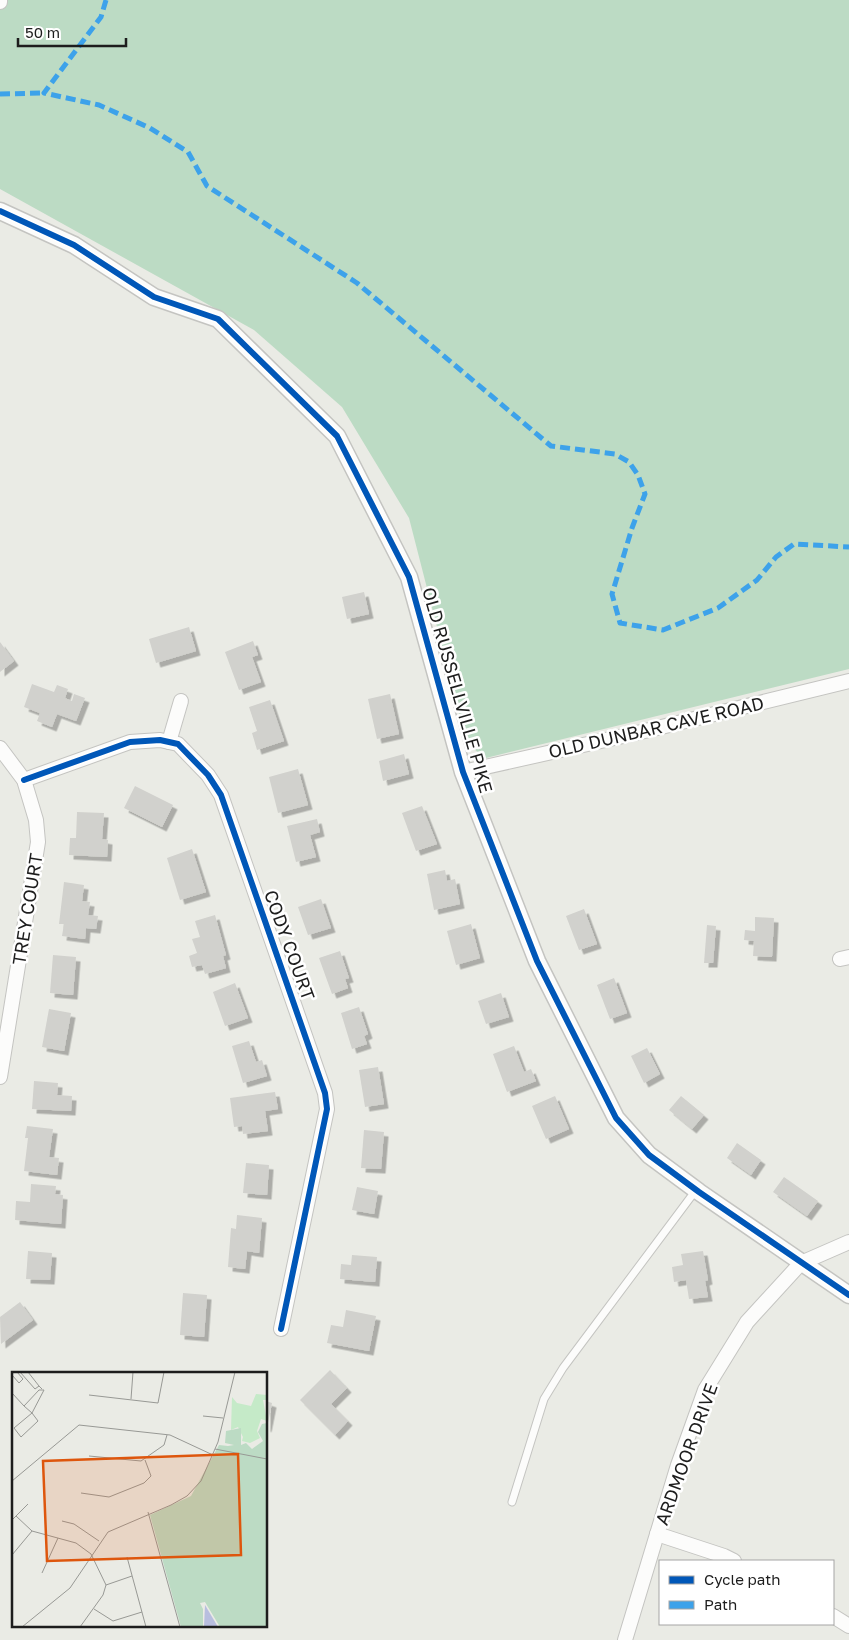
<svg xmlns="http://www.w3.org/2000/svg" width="849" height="1640" font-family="'Golos Text',sans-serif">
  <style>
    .forest { fill: #bcdbc4 }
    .building { fill: #d1d1cd; filter: url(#shadow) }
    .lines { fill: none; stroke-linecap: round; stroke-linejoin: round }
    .service-casing { stroke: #c4c4c1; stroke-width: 9 }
    .minor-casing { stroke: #c4c4c1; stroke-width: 16 }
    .tertiary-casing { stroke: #c4c4c1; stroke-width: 19 }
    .service { stroke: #fcfcfb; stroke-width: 7 }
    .minor { stroke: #fcfcfb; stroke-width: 14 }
    .tertiary { stroke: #fcfcfb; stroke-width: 16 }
    .quiet { stroke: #3da2ea; stroke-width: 5; stroke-dasharray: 10 5; stroke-linecap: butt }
    .cycleway-casing { stroke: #fff; stroke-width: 9 }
    .cycleway { stroke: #0057b8; stroke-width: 6 }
    .labels { text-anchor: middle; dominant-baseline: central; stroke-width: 5; stroke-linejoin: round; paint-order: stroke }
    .street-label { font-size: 18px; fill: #1d1d1d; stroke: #fff }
    .inset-road { fill: none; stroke: #989995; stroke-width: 1 }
    .view { fill: #de560d; fill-opacity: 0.15; stroke: #de560d; stroke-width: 2.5 }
    .inset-edge { fill: none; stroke: #1d1d1d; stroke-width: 2.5 }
  </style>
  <defs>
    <filter id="shadow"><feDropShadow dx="4.5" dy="4.5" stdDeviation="0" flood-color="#0004"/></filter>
  </defs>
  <rect width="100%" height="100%" fill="#eaebe5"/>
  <polygon class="forest" points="0,0 849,0 849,669 486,758 467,744 409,518 342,407 254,330 0,189"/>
  <g class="building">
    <polygon points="364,592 369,614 347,619 342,597"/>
    <polygon points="189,627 196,651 156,663 149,639"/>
    <polygon points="253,641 258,655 252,657 261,682 239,690 225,652"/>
    <polygon points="0,642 14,661 0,672"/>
    <polygon points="32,684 54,692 57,685 68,689 65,698 72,701 74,694 85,698 76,721 57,714 52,727 37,721 40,713 24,707"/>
    <polygon points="390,694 399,734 377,739 368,699"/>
    <polygon points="270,700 284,741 257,750 252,733 257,731 249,707"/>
    <polygon points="404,754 409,774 383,781 379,761"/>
    <polygon points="298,769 308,805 278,813 269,777"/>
    <polygon points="135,786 173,805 162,827 124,808"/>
    <polygon points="422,806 437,844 416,851 402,813"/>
    <polygon points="77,812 104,813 102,839 108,840 107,857 69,855 70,838 76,838"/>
    <polygon points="317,819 320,832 310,835 316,857 296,862 287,826"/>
    <polygon points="192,849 206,892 180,900 167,858"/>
    <polygon points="445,870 447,881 455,879 460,904 434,910 427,874"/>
    <polygon points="64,882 84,885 82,901 90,902 88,915 98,916 96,929 86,928 85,939 62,936 64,924 59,924"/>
    <polygon points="321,899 331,928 308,935 298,907"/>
    <polygon points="584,909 597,944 579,950 566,916"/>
    <polygon points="215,915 226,955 223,956 226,968 205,974 202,965 192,967 189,956 197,953 192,939 200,937 195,921"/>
    <polygon points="755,917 774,918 772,957 753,956 754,941 744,940 745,930 755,931"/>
    <polygon points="471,924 480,958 456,965 447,931"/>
    <polygon points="707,925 716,926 713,963 704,963"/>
    <polygon points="340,951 349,978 345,979 348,988 332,994 319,958"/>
    <polygon points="53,955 76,957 73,995 50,993"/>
    <polygon points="614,978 627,1013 610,1019 597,985"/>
    <polygon points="235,983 248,1018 225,1026 213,992"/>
    <polygon points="501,993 509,1017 486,1024 478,1001"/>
    <polygon points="359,1007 368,1034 364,1036 367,1044 352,1049 341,1013"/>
    <polygon points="49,1009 71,1013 64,1051 42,1047"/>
    <polygon points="249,1041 256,1062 262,1060 267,1076 243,1083 232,1046"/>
    <polygon points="514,1046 524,1072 531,1069 536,1081 507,1092 493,1054"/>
    <polygon points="647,1048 660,1074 644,1083 631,1056"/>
    <polygon points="378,1067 384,1104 365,1107 359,1070"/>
    <polygon points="34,1081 58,1083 57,1095 72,1096 71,1111 32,1109"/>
    <polygon points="275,1092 278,1109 265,1111 268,1131 243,1134 242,1126 234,1127 230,1098"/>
    <polygon points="555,1096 569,1129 546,1139 532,1106"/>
    <polygon points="681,1096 704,1115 692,1129 669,1110"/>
    <polygon points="27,1126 53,1129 49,1157 59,1158 57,1175 24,1171 28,1138 25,1138"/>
    <polygon points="364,1130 384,1132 381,1169 361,1168"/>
    <polygon points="737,1143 761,1160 751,1175 727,1158"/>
    <polygon points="246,1163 269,1165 267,1195 243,1193"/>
    <polygon points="784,1177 818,1201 807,1216 773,1192"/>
    <polygon points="31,1184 56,1186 55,1194 63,1195 61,1224 15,1220 16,1201 30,1202"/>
    <polygon points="357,1187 378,1191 374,1214 352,1210"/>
    <polygon points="237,1215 262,1218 259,1253 247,1251 245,1269 228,1267 231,1228 236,1229"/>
    <polygon points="28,1251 52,1253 50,1280 26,1279"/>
    <polygon points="703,1251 708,1280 705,1281 708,1297 689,1299 686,1280 674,1282 672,1267 683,1265 681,1254"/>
    <polygon points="352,1255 377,1257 375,1282 340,1279 341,1264 351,1265"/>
    <polygon points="183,1293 207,1295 204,1337 180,1335"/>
    <polygon points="20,1302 33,1320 1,1344 0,1317"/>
    <polygon points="346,1310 376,1316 369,1351 327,1343 331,1325 343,1327"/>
    <polygon points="330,1370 347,1388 331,1404 348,1421 335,1435 300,1400"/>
    <polygon points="266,1401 272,1403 267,1428 266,1427"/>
  </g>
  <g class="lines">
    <g class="service-casing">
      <polyline id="service" points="512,1502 544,1399 563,1368 696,1190"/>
    </g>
    <g class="minor-casing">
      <g id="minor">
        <polyline points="0,2 0,0"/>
        <polyline points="169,742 181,701"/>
        <polyline points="0,748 24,780 36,820 38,842 0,1077"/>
        <polyline points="463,772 641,732 849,681"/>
        <polyline points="24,780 130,742 160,740 178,744 208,775 221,795 325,1093 327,1109 281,1329"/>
        <polyline points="840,959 849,957"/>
        <polyline points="657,1534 724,1556 734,1561"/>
        <polyline points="833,1616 849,1626"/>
        <polyline points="625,1640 678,1465 705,1390 747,1322 801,1263 849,1242"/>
      </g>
    </g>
    <g class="tertiary-casing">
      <polyline id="tertiary" points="0,211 74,245 154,297 218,319 337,436 409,577 463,772 537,961 616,1118 649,1155 699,1192 849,1295"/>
    </g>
    <use href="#service" class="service"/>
    <use href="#minor" class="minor"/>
    <use href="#tertiary" class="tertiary"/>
    <g class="quiet">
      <polyline points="106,0 101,17 44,93 99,105 150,128 188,152 207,186 357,283 551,446 615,454 629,462 638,475 645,494 632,528 612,594 620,623 663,630 718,608 757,580 776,557 794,544 849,547"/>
      <polyline points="0,94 44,93"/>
    </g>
    <g class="cycleway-casing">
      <g id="cycleway">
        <polyline points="0,211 74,245 154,297 218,319 337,436 409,577 463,772 537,961 616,1118 649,1155 699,1192 849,1295"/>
        <polyline points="24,780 130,742 160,740 178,744 208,775 221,795 325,1093 327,1109 281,1329"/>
      </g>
    </g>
    <use href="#cycleway" class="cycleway"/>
  </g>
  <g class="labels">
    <g class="street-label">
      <text transform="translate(458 690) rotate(74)">OLD RUSSELLVILLE PIKE</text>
      <text transform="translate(656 727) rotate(-13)">OLD DUNBAR CAVE ROAD</text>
      <text transform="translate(27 909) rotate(-81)">TREY COURT</text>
      <text transform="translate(290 945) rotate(70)">CODY COURT</text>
      <text transform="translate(686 1454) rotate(-70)">ARDMOOR DRIVE</text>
    </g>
  </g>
  <g transform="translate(12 1372)">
    <rect width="255" height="255" fill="#eaebe5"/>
    <path d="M244,22L255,23V28H251L255,49L249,47L245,59L248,66L238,71L230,69L231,65L226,55L219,58L220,25L225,31L239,34Z" fill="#c5eac8"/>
    <path d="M255,51V255H208L193,230L188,231L191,237V255H169L138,143L179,124L207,73L216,74L222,73L213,71L214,59L229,56V73L234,71L240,77L251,69L246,60L250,52Z" fill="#bcdbc4"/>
    <path d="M193,233L196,238L206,255H192Z" fill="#b8bedf"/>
    <path class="inset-road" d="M8,0L23,17L27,14L30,17M16,0L27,14M0,3L7,11L11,7L5,0M0,21L12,34L20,41L32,18H27L12,34M77,23L146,31L152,0M119,27L121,0M20,41L26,49L9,65L2,56ZM191,44L211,46M203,77L255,87M77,84L129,89L152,73L155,63M0,109L67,53L158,63L201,83M69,121L97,125L132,111L139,104L133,88M136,140L168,255M4,144L20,159L64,171L79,182L94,213L91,223L68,255M0,148L16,132M50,149L62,152L87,169M0,183L20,159M115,185L134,255M30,201L46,166M94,213L120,204M82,237L101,249L130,240M10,255L58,216L96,160L159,133L175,124L189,109L206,70L223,0"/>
    <path class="view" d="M226,82L229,183L35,189L31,89Z"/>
    <rect width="255" height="255" class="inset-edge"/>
  </g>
  <rect x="659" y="1560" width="175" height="65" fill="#ffffff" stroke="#a5a5a5"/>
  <rect x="669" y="1576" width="25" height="8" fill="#0057b8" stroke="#a5a5a5"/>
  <text x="704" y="1585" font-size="15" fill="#1d1d1d">Cycle path</text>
  <rect x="669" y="1601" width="25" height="8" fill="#3da2ea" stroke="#a5a5a5"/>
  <text x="704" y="1610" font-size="15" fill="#1d1d1d">Path</text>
  <path d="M18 38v8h108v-8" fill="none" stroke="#1d1d1d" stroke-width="2.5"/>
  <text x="25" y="38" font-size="15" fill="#1d1d1d" stroke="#ffffff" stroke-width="4" paint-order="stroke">50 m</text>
</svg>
